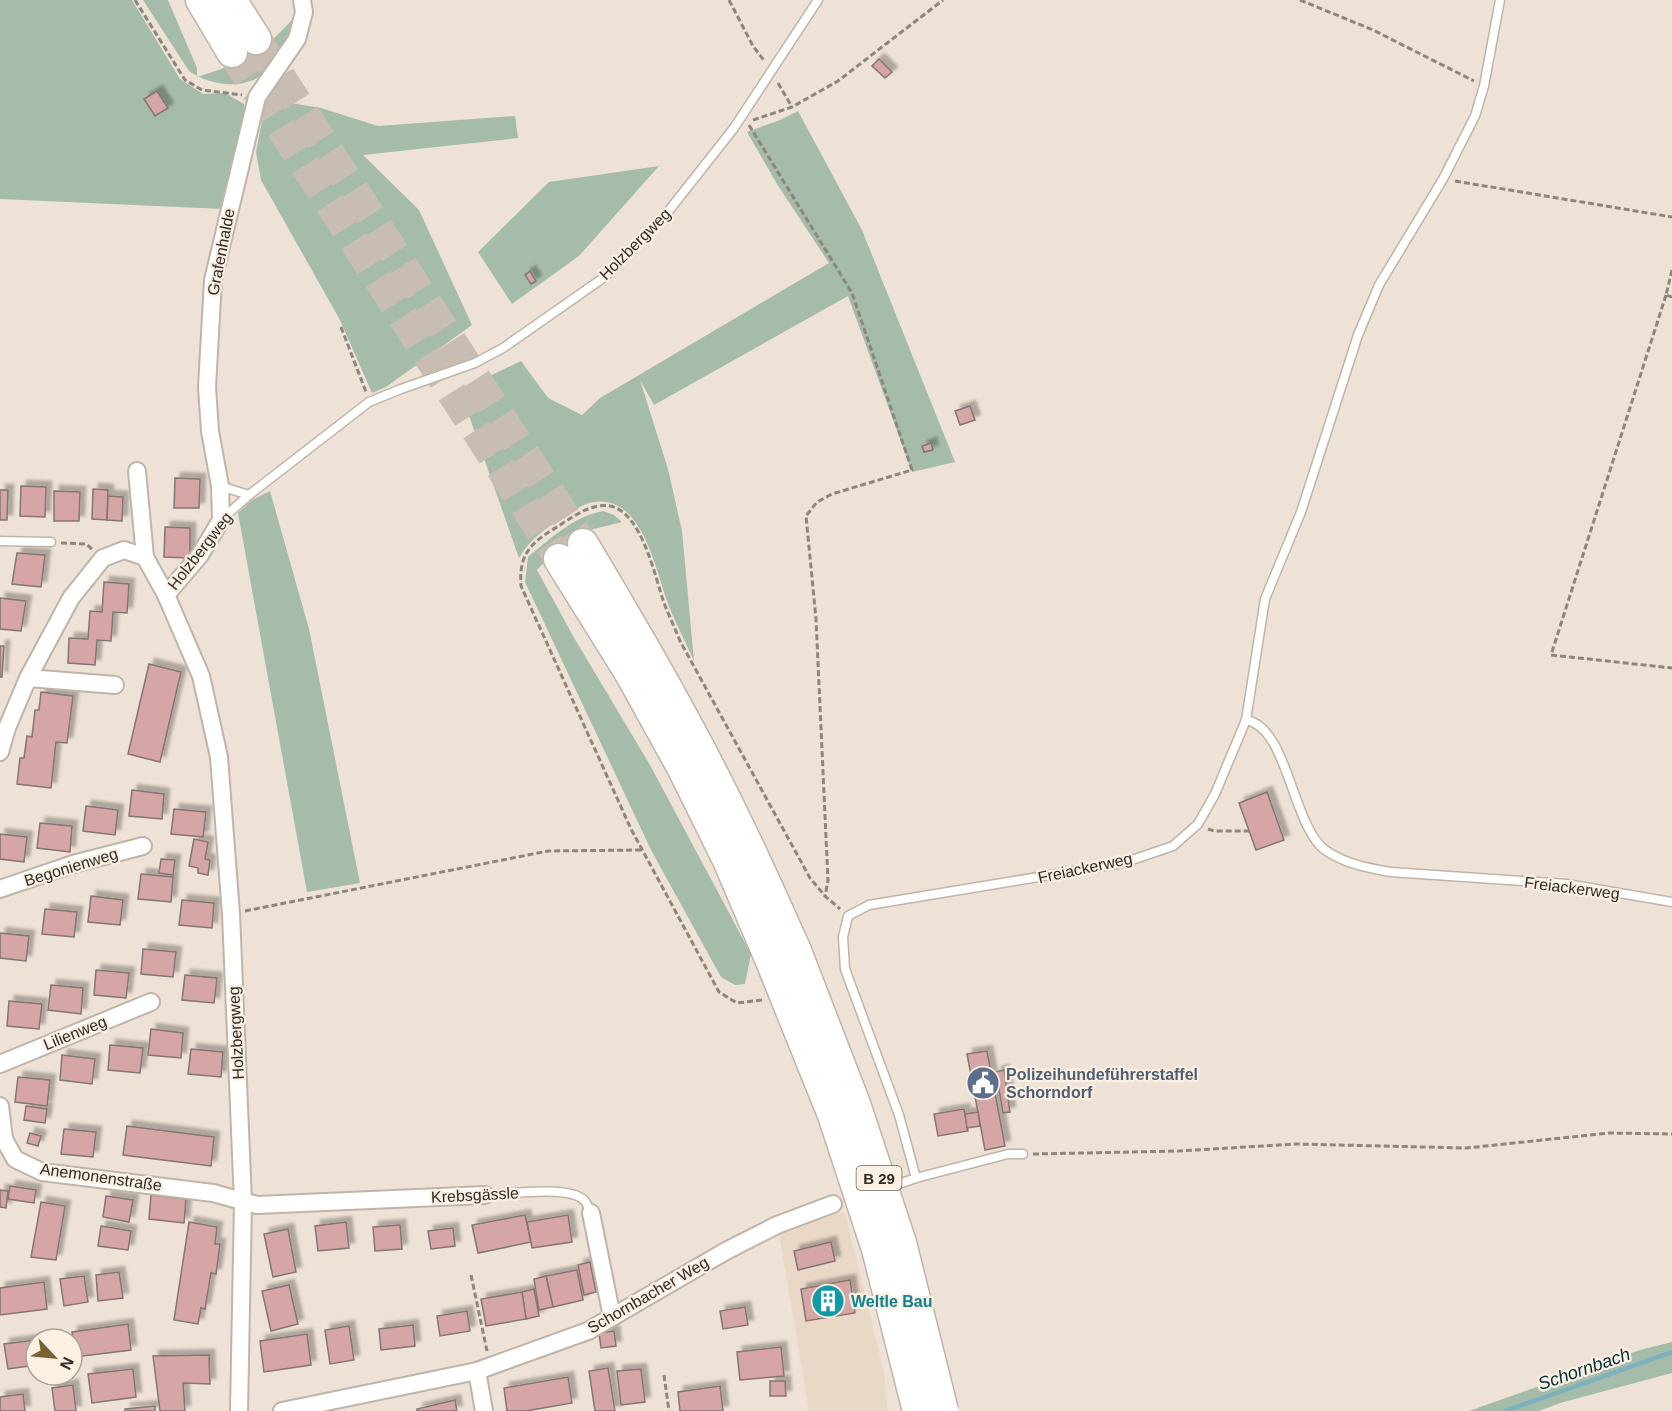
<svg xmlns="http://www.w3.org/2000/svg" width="1672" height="1411" font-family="Helvetica,sans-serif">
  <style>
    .built { fill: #ead8c6 }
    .green { fill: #a5bcaa }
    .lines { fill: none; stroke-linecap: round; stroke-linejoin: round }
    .stream { stroke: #7fb1bc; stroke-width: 4.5 }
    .building { fill: #d5a6a5; stroke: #857474; stroke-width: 1.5; filter: url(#shadow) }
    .highway-tunnel { stroke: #c8bdb3; stroke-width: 30; stroke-dasharray: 30 15; stroke-linecap: butt }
    .lane-casing { stroke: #c0b4a8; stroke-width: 11 }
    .street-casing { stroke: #c0b4a8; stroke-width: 20 }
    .highway-casing { stroke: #c0b4a8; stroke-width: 33 }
    .path { stroke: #8d867d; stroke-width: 3; stroke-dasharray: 6 3; stroke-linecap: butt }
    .lane { stroke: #fff; stroke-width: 8 }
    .street { stroke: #fff; stroke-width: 16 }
    .highway { stroke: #fff; stroke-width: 30 }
    .highway-bridge-casing { stroke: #c0b4a8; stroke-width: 33; stroke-linecap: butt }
    .highway-bridge { stroke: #fff; stroke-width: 30 }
    .labels { text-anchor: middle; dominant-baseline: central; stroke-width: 4.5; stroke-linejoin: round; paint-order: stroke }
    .shield { fill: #fcf0e3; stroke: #6c665f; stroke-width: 1.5 }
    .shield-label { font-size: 15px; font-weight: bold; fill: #2f2b26 }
    .street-label { font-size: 16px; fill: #2f2b26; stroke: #fcf0e3 }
    .service-label { font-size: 16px; font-weight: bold; fill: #4e5e75; stroke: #fcf0e3; text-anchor: start }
    .culture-label { font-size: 16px; font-weight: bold; fill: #0d838f; stroke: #fcf0e3; text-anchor: start }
    .water-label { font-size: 18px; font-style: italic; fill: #003039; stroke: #fcf0e3 }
  </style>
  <defs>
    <filter id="shadow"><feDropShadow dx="5.5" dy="-5.5" stdDeviation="1.5" flood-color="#0004"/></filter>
  </defs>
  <rect width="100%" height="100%" fill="#eee2d6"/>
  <polygon class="built" points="845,1213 884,1372 888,1411 809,1411 779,1233 822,1214"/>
  <g class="green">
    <polygon points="0,0 132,0 180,79 203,94 225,93 244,104 246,114 223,209 0,199"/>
    <path d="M143,0H168L197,68V77C246,62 265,51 298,13C290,32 279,58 263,73C246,91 207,85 189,71Z"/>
    <polygon points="272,100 321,108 378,126 515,116 518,138 363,155 419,210 472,325 386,387 372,393 340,320 261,180 256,152 263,116"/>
    <path d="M798,111L862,230L955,462L912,472L848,296L654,405L640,380L668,469L682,531L694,661C685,640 673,619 666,598C654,563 639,487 586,504C581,506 575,510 570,513C550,525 531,537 519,558L460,390L521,361L548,398L582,415L600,398L829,263L777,184L747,132L780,120Z"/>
    <polygon points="659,166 579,256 512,304 478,252 549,182"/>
    <polygon points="270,491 309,629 360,883 307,892 238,513 252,500"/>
    <path d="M603,511L614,515L622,522L586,531L562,544L537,570L573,636L650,765L751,954L745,984L735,985L721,977L651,850L525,582L528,557C550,539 574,516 603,511Z"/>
    <polygon points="1672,1342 1672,1373 1560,1403 1539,1411 1469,1411 1640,1350"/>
  </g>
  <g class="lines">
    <polyline class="stream" points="1505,1411 1672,1352"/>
  </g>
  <g class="building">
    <polygon points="879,59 892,72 885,78 872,66"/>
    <polygon points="157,91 168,108 155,116 144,99"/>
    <polygon points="530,271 536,281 531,284 525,275"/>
    <polygon points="970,406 975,420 960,425 955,411"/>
    <polygon points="931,443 933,450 924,452 922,446"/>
    <polygon points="175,478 200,479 199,508 174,508"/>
    <polygon points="21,486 46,487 45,517 20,516"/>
    <polygon points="93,489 108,490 107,520 92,519"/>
    <polygon points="0,490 8,490 7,520 0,520"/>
    <polygon points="54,491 80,492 79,521 54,521"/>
    <polygon points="108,496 123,497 122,521 107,520"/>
    <polygon points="165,527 190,528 190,558 164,557"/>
    <polygon points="17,553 45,555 41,587 12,584"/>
    <polygon points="104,582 129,584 127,613 113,612 111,641 97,640 95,665 68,663 69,638 88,639 90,611 102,612"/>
    <polygon points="0,598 26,601 21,631 0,629"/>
    <polygon points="0,646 4,646 2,677 0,677"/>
    <polygon points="149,664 181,672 160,762 128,754"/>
    <polygon points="41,692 73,696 67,743 56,742 51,788 17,784 20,758 24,758 27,736 32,737 35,710 39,710"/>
    <polygon points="132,790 164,794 162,819 129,816"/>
    <polygon points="1267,792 1284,840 1256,850 1239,803"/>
    <polygon points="86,806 118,810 115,835 83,831"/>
    <polygon points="174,809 206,812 203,837 171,834"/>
    <polygon points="40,823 72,826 70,852 37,848"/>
    <polygon points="0,834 27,837 24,862 0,859"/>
    <polygon points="194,839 208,842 205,859 210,860 208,875 198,873 198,868 189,866"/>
    <polygon points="161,859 175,860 173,875 159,873"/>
    <polygon points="141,874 173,877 171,902 138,899"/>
    <polygon points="91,896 123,900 120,925 88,922"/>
    <polygon points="182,900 214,903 212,928 179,925"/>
    <polygon points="45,909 77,912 74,937 42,934"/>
    <polygon points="0,933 29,936 26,961 0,958"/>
    <polygon points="143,949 176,952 173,977 141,974"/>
    <polygon points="96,970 129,973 126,998 94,995"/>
    <polygon points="185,975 217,978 214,1003 182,1000"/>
    <polygon points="51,985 83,988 81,1014 48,1010"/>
    <polygon points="9,1001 42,1004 39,1029 7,1026"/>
    <polygon points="151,1029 183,1033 181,1058 148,1055"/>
    <polygon points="110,1045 143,1048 140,1073 108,1070"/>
    <polygon points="191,1049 223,1052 221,1077 188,1074"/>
    <polygon points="987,1051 1005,1146 985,1150 967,1054"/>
    <polygon points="62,1055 95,1059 92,1084 60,1080"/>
    <polygon points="1004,1070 1010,1112 1003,1113 996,1072"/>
    <polygon points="18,1077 50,1080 47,1106 15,1102"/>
    <polygon points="26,1106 47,1109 45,1123 24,1120"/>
    <polygon points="964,1109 968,1131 938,1136 934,1114"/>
    <polygon points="978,1112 980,1126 967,1128 965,1114"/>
    <polygon points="127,1126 214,1137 211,1166 123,1155"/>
    <polygon points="64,1129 96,1132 93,1157 61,1154"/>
    <polygon points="30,1133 41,1136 38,1146 27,1143"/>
    <polygon points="10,1186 36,1190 34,1203 8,1199"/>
    <polygon points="0,1190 8,1191 6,1208 0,1207"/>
    <polygon points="151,1195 186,1199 184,1223 149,1219"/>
    <polygon points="106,1196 133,1200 129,1222 103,1217"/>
    <polygon points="41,1202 65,1206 56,1260 31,1257"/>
    <polygon points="525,1215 531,1242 478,1253 472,1225"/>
    <polygon points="568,1215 572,1242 532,1248 527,1222"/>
    <polygon points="189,1222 217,1227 215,1244 220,1244 216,1274 211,1273 205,1309 201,1308 198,1324 174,1320"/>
    <polygon points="346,1222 349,1248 318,1251 315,1226"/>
    <polygon points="400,1225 402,1249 375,1251 373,1227"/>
    <polygon points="101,1226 131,1231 128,1250 98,1246"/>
    <polygon points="453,1228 455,1246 431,1249 428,1231"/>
    <polygon points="288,1229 296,1272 273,1277 264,1234"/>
    <polygon points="831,1242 835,1261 798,1270 794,1251"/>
    <polygon points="590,1262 596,1292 584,1295 578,1265"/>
    <polygon points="577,1270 583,1300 553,1307 546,1276"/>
    <polygon points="119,1272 123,1298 98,1301 96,1275"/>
    <polygon points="84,1276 88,1302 64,1306 60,1279"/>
    <polygon points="546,1276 553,1307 539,1310 534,1279"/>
    <polygon points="850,1280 855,1313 806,1321 801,1289"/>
    <polygon points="44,1282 47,1309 0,1315 0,1288"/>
    <polygon points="289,1285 298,1324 271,1331 262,1291"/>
    <polygon points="534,1289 539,1316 526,1319 522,1292"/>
    <polygon points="522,1292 526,1319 486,1326 481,1299"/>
    <polygon points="745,1307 748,1325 723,1329 720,1311"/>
    <polygon points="467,1311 470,1331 440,1336 437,1316"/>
    <polygon points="128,1324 131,1350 75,1357 72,1332"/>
    <polygon points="413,1325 415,1346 381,1350 379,1329"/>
    <polygon points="349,1326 354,1360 330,1364 325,1330"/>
    <polygon points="614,1331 616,1346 601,1348 599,1333"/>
    <polygon points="307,1334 311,1365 264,1372 260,1341"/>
    <polygon points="36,1340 36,1365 8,1369 4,1344"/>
    <polygon points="781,1347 784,1376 740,1380 737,1352"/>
    <polygon points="209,1355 210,1384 183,1383 185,1411 160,1411 153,1356"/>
    <polygon points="608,1368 615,1411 595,1411 589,1371"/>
    <polygon points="133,1369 136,1397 92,1403 88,1374"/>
    <polygon points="641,1369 645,1402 621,1405 617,1371"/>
    <polygon points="568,1377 572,1403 526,1411 507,1411 504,1388"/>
    <polygon points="770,1381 785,1381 786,1396 770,1396"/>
    <polygon points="73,1385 76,1411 55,1411 52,1388"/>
    <polygon points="720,1386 723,1411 680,1411 678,1392"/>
    <polygon points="23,1394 25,1411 0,1411 0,1397"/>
    <polygon points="455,1400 457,1411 417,1411 417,1409"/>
    <polygon points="155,1406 155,1411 125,1411 125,1409"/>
  </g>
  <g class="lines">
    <g class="highway-tunnel">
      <polyline points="256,39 583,544"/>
      <polyline points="232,52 559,559"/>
    </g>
    <g class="lane-casing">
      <g id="lane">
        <polyline points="220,486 249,495"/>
        <polyline points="221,520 249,495 369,402 401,389 475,363 503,348 606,276 663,218 734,128 818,0"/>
        <polyline points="0,541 51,542"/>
        <path d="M1246,720C1288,727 1292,825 1325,850C1345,864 1368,868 1391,872L1567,884L1672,902"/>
        <polyline points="916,1178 1008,1154 1023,1154"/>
        <polyline points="888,1188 916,1178 899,1115 845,969 843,937 848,916 869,905 1123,863 1173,846 1198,824 1215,794 1246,720 1265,599 1301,512 1358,335 1379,285 1443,179 1475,116 1484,86 1500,0"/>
        <path d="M485,1195C506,1194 569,1185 584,1200C587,1203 589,1209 591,1213"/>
      </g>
    </g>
    <g class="street-casing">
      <g id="street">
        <polyline points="137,471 145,557"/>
        <polyline points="28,678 115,685"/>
        <polyline points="0,752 7,728 28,678 71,598 103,558 124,550 145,557 166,595"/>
        <polyline points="0,889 73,864 143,846"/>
        <polyline points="0,1064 151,1002"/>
        <polyline points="0,1106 4,1139 15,1159 42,1172 213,1193 257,1205 485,1195"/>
        <polyline points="591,1213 612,1317"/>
        <polyline points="477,1371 484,1411"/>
        <polyline points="239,1411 243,1202 231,914 219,757 201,676 166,595 200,555 221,520 220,486 210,431 207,387 213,280 257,97 297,39 304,12 302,0"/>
        <polyline points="282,1411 477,1371 588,1331 726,1251 777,1225 833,1204"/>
      </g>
    </g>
    <g class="highway-casing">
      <g id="highway">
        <polyline points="201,0 232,52"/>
        <polyline points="231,0 256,39"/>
        <path d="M583,544C639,638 694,732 741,831C760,870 778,911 796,951"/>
        <polyline points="559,559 630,673 682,767 728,860 771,961"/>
      </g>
    </g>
    <g class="path">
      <polyline points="135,0 185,80 202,90 242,95"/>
      <polyline points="729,0 753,46 765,62"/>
      <polyline points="1300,0 1373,30 1474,81"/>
      <polyline points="778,83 792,107"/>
      <polyline points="753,120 792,107 838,81 943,0"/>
      <polyline points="749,125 852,293 912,470 832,494 817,502 806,516 816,619 828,881 825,896"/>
      <polyline points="1455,181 1672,217"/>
      <polyline points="1672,270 1666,295 1672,297"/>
      <polyline points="1666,295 1551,655 1672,668"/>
      <polyline points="341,327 366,392"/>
      <polyline points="61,543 86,544 92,549"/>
      <polyline points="1208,829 1214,831 1249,831"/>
      <polyline points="245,911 548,851 643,850"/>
      <path d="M762,1000L737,1003L719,992L631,829L521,586C519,557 528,545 552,530C569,520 590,502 610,506C642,512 655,577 664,603C669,616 675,628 680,641L810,878L825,896L840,909"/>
      <polyline points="1033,1154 1179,1151 1296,1144 1467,1148 1609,1133 1672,1134"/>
      <polyline points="471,1275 487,1351"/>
      <polyline points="664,1375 669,1411"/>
    </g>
    <use href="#lane" class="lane"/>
    <use href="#street" class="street"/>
    <use href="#highway" class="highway"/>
    <g class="highway-bridge-casing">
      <g id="highway-bridge">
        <polyline points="796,951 855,1104 901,1243 943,1411"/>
        <polyline points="771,961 833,1115 877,1249 918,1411"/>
      </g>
    </g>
    <use href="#highway-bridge" class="highway-bridge"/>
  </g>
  <defs>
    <g id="civic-disc" transform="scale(1.725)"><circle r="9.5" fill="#5c6f8a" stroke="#fcf0e3"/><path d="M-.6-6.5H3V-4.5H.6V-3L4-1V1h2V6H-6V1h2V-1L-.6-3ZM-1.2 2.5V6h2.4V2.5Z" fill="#fff"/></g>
    <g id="building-disc" transform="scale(1.725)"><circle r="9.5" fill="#0f9aa8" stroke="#fcf0e3"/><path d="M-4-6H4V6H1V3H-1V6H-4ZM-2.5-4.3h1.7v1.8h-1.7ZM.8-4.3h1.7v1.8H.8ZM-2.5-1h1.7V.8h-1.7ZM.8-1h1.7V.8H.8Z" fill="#fff"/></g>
  </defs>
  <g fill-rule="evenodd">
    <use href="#civic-disc" x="983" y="1083"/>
    <use href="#building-disc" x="828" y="1301"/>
  </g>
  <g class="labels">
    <rect class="shield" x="856.5" y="1166" width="45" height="24" rx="4.5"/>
    <g class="shield-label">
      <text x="879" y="1178">B 29</text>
    </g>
    <g class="street-label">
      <text transform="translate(635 244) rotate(-45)">Holzbergweg</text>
      <text transform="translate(221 252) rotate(-79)">Grafenhalde</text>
      <text transform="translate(200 551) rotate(-52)">Holzbergweg</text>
      <text transform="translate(71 867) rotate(-17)">Begonienweg</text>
      <text transform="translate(1085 868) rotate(-12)">Freiackerweg</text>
      <text transform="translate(1572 888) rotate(7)">Freiackerweg</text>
      <text transform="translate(75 1033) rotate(-22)">Lilienweg</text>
      <text transform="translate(236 1033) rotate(-93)">Holzbergweg</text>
      <text transform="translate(101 1177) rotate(8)">Anemonenstraße</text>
      <text transform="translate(475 1195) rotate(-3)">Krebsgässle</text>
      <text transform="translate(648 1295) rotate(-30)">Schornbacher Weg</text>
    </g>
    <g class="service-label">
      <text x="1006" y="1074">Polizeihundeführerstaffel<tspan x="1006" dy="18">Schorndorf</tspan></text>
    </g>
    <g class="culture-label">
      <text x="851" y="1301">Weltle Bau</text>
    </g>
    <g class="water-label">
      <text transform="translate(1584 1369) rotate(-19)">Schornbach</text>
    </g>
  </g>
  <g transform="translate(54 1357) rotate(116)"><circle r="28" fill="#fcf0e3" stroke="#aaa197" stroke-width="1.5"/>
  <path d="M0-4.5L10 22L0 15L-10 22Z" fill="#7a6132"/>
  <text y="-9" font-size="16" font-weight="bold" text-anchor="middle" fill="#2f2b26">N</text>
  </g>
</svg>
